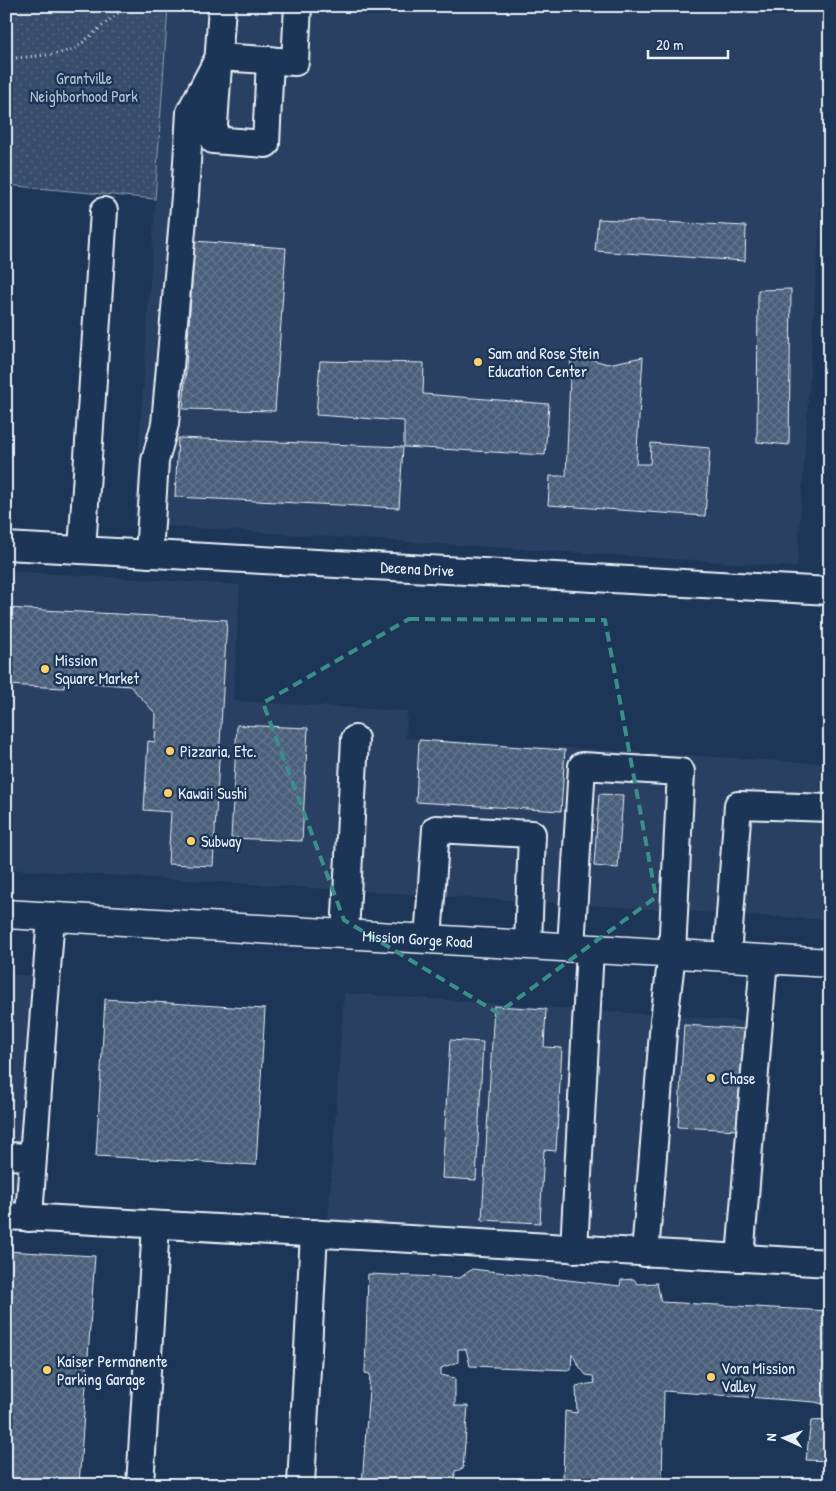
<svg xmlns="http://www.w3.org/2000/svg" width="836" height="1491" font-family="'Patrick Hand',sans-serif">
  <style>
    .built { fill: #2a4162 }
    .park { fill: url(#park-dots); stroke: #909fb2 }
    .building { fill: url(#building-cross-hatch); stroke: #e8f1f8 }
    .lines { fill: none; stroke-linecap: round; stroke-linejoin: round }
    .minor-casing { stroke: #e8f1f8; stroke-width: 30 }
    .major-casing { stroke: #e8f1f8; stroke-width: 31 }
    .path { stroke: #e8f1f8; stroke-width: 3; stroke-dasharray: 1 4; stroke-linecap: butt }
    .minor { stroke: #1d3557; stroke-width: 26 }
    .major { stroke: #1d3557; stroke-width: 28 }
    .marked { fill: none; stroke: #3a8f8a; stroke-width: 4; stroke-dasharray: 10 6; stroke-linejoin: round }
    .poi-dot { fill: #ffd166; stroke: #1d3557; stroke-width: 2 }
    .labels { text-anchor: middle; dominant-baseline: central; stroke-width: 5; stroke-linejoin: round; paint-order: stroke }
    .park-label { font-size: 16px; fill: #b3c0ce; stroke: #1d3557 }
    .poi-label { font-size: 16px; fill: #e8f1f8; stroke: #1d3557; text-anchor: start }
    .street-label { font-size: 16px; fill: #e8f1f8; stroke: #1d3557 }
  </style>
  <defs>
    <pattern id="park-dots" width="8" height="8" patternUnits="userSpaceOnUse" patternTransform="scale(1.25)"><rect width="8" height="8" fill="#374d6c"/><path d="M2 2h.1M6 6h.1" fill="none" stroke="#546782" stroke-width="1.8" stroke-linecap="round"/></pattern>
    <pattern id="building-cross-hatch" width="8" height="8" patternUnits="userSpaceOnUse" patternTransform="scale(1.25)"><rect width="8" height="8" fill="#495e7a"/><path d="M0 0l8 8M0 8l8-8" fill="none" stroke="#63768e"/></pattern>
  </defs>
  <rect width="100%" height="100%" fill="#1d3557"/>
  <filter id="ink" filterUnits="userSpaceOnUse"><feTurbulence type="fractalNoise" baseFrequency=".02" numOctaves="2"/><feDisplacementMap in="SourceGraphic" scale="10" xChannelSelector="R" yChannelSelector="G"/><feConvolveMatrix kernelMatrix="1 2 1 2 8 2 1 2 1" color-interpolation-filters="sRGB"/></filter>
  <g filter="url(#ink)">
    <g class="built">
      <polygon points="168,6 830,6 830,69 797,567 134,524"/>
      <polygon points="6,571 240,585 233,701 407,711 406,738 830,764 830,920 6,869"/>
      <polygon points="6,974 40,976 24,1206 6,1205"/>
      <polygon points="344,993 775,1023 758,1248 328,1221"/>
    </g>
    <polygon class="park" points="6,6 168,6 155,199 6,185"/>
    <g class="building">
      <polygon points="598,219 746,226 745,261 595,251"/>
      <polygon points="195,241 286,248 275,411 183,409"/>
      <polygon points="791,289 789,445 757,442 758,290"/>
      <polygon points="571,354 608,364 643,357 636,464 650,464 651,443 710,448 705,516 548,505 550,476 566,476"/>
      <polygon points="320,361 424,363 423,394 549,404 545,455 404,447 404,421 316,415"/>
      <polygon points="178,438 403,447 399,508 175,497"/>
      <polygon points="6,608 227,620 213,866 168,864 171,812 144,810 148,741 155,742 156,714 130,686 65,681 64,688 6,685"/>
      <polygon points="237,725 308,728 302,841 231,838"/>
      <polygon points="419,740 565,750 561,811 416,802"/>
      <polygon points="599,794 623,795 618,868 594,866"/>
      <polygon points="105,999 265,1009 256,1165 96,1156"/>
      <polygon points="494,1006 546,1009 544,1047 562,1048 556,1151 544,1150 540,1223 482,1220"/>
      <polygon points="684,1025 744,1029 738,1130 678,1127"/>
      <polygon points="450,1040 483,1042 476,1180 442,1178"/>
      <polygon points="6,1251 95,1256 79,1485 6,1485"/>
      <polygon points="472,1269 620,1286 621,1280 634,1279 637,1284 657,1283 661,1302 830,1311 830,1406 815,1402 664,1391 662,1485 571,1485 571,1478 563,1477 565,1411 577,1413 576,1386 595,1383 593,1376 586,1375 579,1366 572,1354 571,1370 470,1366 466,1349 458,1349 458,1362 441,1368 441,1375 455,1378 455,1406 468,1406 463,1469 455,1471 454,1485 362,1485 370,1374 365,1373 368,1274 460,1278"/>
      <polygon points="830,1407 830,1461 806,1460 811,1421 828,1420"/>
    </g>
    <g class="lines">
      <g class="minor-casing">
        <g id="minor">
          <polyline points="222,6 213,140 266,144 270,60"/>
          <polyline points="219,57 295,62 298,6"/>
          <path id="s1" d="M6,546L830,591"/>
          <polyline points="82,550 104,211"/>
          <polyline points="149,554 155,461 165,424 185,196 190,112 219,57"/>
          <polyline points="345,934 355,739"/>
          <polyline points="428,939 436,829 532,834 528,944"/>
          <polyline points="571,947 582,766 681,772 672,953 664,1021 645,1253"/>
          <polyline points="727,957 738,805 830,808"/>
          <polyline points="6,1156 33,1157 29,1218"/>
          <polyline points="33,1157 51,916"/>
          <polyline points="6,1216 830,1263"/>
          <polyline points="574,1249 590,949"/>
          <polyline points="740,1258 764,959"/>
          <polyline points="140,1485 156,1225"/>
          <polyline points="301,1485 314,1233"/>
        </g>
      </g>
      <g class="major-casing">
        <g id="major">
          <path id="s2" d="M6,914L830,963"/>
        </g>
      </g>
      <polyline class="path" points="6,59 55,54 75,49 119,12 123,6"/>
      <use href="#minor" class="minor"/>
      <use href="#major" class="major"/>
    </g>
  </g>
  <path class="marked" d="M409,619L605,620L656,897L498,1013L344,920L263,703Z"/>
  <g class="poi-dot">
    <circle cx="478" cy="362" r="5"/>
    <circle cx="45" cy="669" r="5"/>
    <circle cx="170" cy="751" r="5"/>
    <circle cx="168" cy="793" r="5"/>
    <circle cx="191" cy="841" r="5"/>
    <circle cx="711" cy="1078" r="5"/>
    <circle cx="47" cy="1370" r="5"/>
    <circle cx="711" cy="1377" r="5"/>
  </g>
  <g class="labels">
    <g class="park-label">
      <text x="84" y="78">Grantville<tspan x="84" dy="18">Neighborhood Park</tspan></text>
    </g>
    <g class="poi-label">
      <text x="488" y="353">Sam and Rose Stein<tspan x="488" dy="18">Education Center</tspan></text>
      <text x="55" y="660">Mission<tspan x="55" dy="18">Square Market</tspan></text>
      <text x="180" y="751">Pizzaria, Etc.</text>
      <text x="178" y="793">Kawaii Sushi</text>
      <text x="201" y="841">Subway</text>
      <text x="721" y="1078">Chase</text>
      <text x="57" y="1361">Kaiser Permanente<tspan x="57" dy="18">Parking Garage</tspan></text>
      <text x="721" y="1368">Vora Mission<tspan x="721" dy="18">Valley</tspan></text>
    </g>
    <g class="street-label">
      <text stroke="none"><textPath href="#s1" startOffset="412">Decena Drive</textPath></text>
      <text stroke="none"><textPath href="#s2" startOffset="412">Mission Gorge Road</textPath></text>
    </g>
  </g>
  <rect width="836" height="1491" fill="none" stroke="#1d3557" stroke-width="25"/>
  <rect x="12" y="12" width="811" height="1466" fill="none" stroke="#e8f1f8" stroke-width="2" filter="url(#ink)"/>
  <g transform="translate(784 1438) rotate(273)" stroke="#1d3557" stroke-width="4" paint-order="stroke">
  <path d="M0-4L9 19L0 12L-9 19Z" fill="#e8f1f8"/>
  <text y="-8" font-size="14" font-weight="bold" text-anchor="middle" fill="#e8f1f8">N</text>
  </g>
  <path d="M648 50v8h80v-8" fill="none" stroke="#e8f1f8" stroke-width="2.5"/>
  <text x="656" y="50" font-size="15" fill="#e8f1f8" stroke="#1d3557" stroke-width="4" paint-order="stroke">20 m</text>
</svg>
